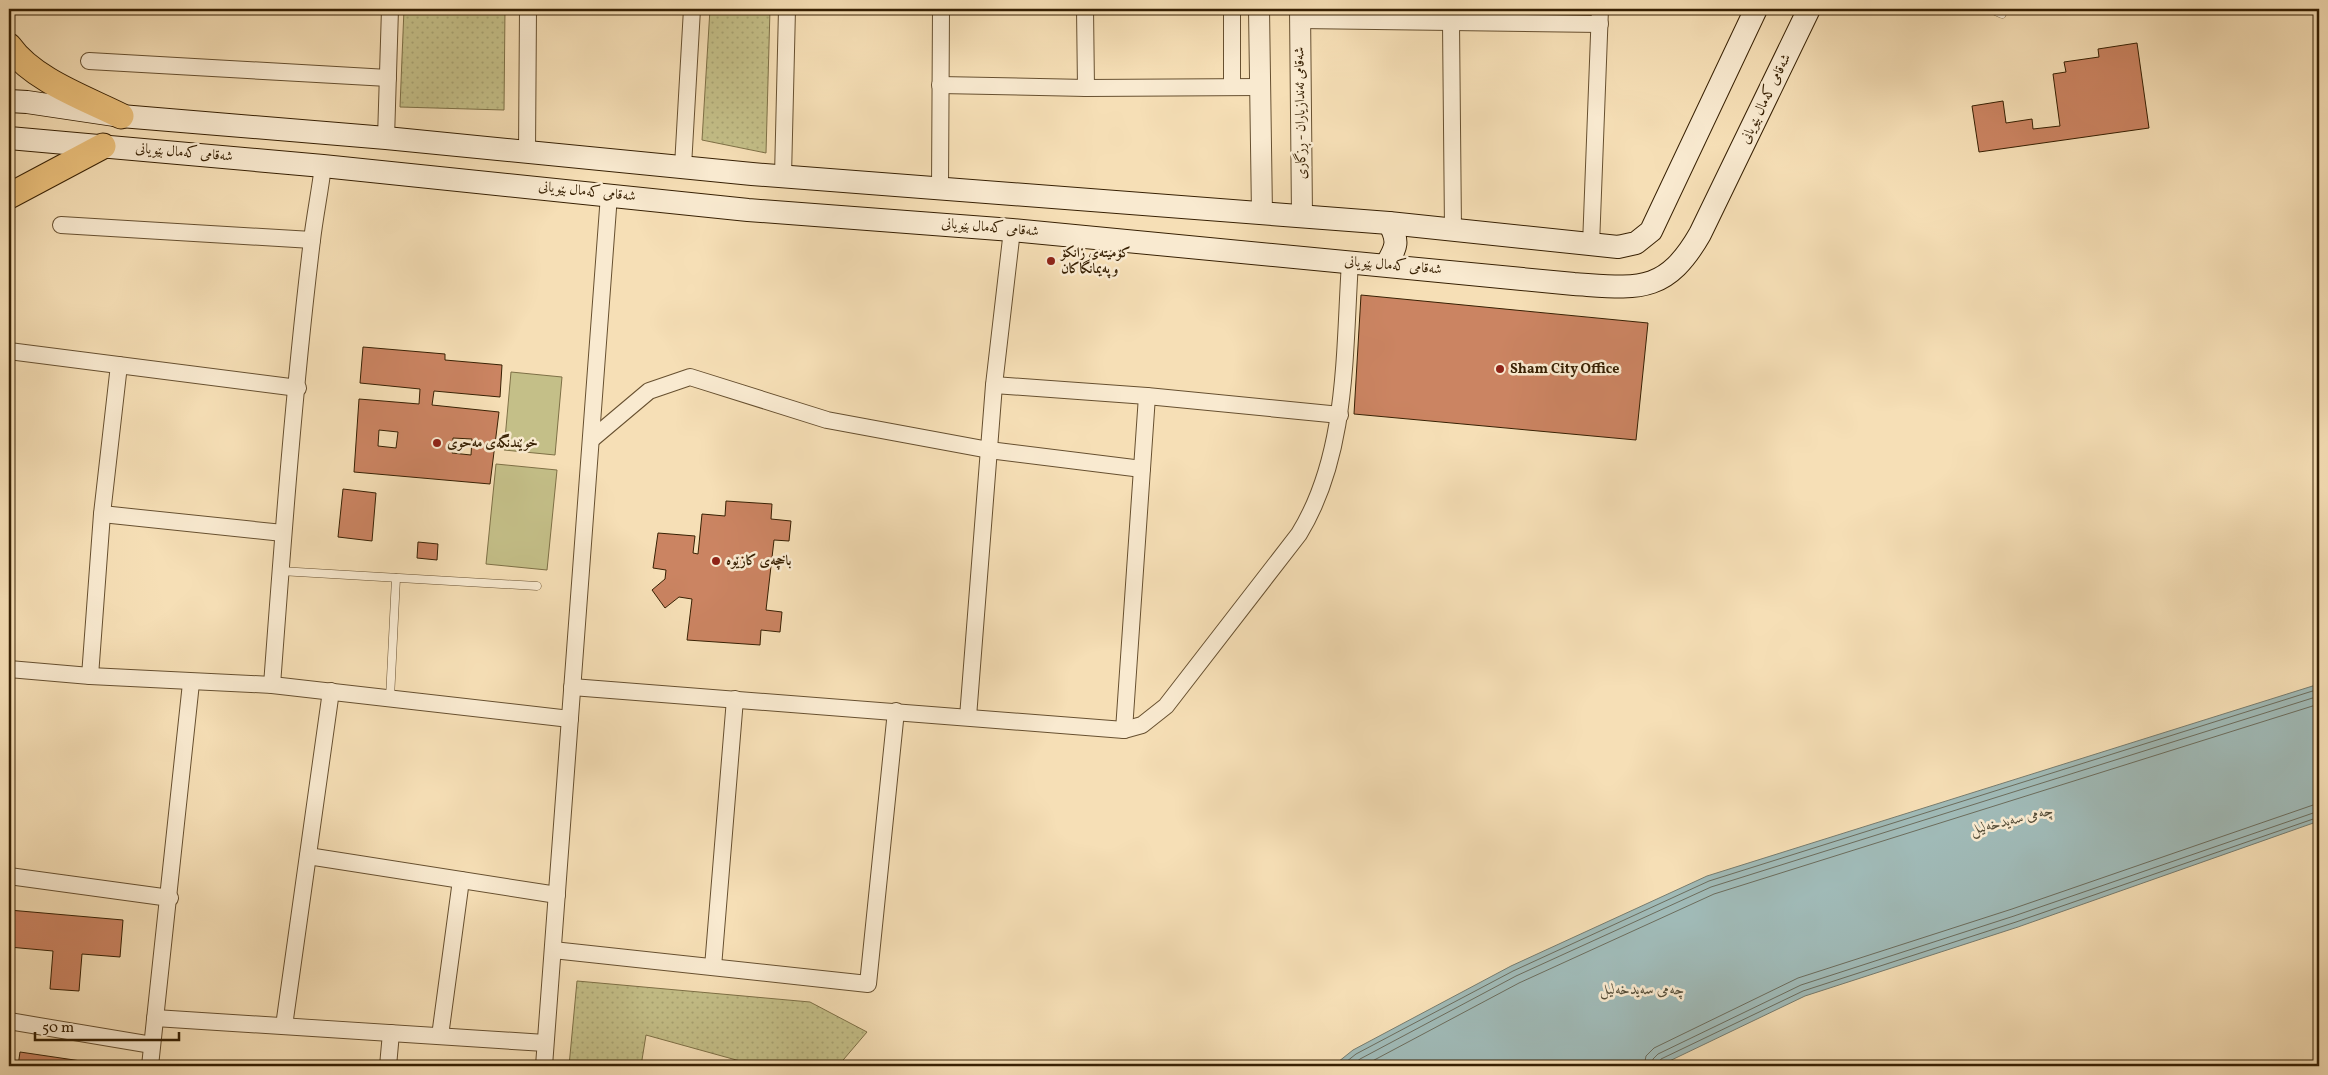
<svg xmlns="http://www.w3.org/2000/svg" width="2328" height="1075" font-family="Vollkorn,Amiri,serif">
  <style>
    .green { fill: url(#green-dots); stroke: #7e7046 }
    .pitch { fill: #c4bf88; stroke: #7e7046 }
    .water { fill: #a0bab7; stroke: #767c6f }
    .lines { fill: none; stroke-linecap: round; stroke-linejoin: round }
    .shore { stroke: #6c6d5d; stroke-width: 1 }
    .building { fill: #cb8462; stroke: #372003; fill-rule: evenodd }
    .service-casing { stroke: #675030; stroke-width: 9 }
    .minor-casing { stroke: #675030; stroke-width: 18 }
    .tertiary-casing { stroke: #675030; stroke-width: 22 }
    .secondary-casing { stroke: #372003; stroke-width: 24 }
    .primary-casing { stroke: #372003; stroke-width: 27 }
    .service { stroke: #f9ead0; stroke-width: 8 }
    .minor { stroke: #f9ead0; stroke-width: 16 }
    .tertiary { stroke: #f9ead0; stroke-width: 20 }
    .secondary { stroke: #f9ead0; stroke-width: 22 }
    .primary { stroke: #ebc07b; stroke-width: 25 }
    .poi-dot { fill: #8f2418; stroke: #f9ead0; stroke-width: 2 }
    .labels { text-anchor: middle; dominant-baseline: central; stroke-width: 5; stroke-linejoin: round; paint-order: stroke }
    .street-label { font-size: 14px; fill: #372003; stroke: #f9ead0 }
    .poi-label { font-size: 14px; font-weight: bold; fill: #372003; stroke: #f9ead0; text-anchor: start }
    .water-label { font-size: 15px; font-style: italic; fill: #564e39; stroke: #f9ead0 }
  </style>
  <defs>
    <pattern id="green-dots" width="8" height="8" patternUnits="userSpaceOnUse" patternTransform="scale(1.25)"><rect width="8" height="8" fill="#c4bf88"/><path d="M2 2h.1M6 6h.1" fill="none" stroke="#a9a474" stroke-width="1.8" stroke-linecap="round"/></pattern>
  </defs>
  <rect width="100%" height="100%" fill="#f6dfb6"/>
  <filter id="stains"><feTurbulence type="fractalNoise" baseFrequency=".004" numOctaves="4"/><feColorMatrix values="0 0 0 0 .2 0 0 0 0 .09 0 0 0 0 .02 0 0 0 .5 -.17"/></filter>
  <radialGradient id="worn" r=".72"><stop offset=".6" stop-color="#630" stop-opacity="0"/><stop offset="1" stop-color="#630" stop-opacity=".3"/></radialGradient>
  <g class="green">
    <polygon points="404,9 505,9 504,110 400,107"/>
    <polygon points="710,9 770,9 766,153 702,140"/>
    <polygon points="577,981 810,1002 867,1032 838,1066 758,1066 646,1035 641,1066 569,1066"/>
  </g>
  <g class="pitch">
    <polygon points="511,372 562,377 555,455 504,450"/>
    <polygon points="496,464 557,470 547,570 486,564"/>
  </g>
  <polygon class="water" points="2319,684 2319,821 2018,927 1805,996 1659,1066 1333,1066 1353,1050 1511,966 1707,876"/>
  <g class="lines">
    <g class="shore">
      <polyline points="1341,1066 1356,1054 1513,971 1709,881 2319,689"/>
      <polyline points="1351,1066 1360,1059 1516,976 1711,887 2319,696"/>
      <polyline points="1363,1066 1519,983 1714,894 2319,704"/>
      <polyline points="1644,1066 1646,1056 1654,1048 1798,978 2012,909 2319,803"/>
      <polyline points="1652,1066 1653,1059 1658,1054 1801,985 2014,916 2319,811"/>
      <polyline points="1658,1066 1661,1059 1803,991 2016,922 2319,817"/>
    </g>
  </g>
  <g class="building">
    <polygon points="2137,43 2149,128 1979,152 1972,106 2003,101 2006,123 2032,119 2033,129 2060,126 2053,74 2066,72 2064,62 2099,57 2098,49"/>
    <polygon points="1361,295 1648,323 1636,440 1354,414"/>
    <path d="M363,347L445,354V360L502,365L500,397L434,391L432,405L499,412L490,484L354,472L359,399L419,404L420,389L360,383ZM379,430L398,432L396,448L378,446ZM453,438L472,439L471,455L452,453Z"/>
    <polygon points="343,489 376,493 372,541 338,537"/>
    <polygon points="726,501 772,504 771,519 791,521 789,541 774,540 766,610 782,612 780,632 761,630 760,645 687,640 692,599 679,597 665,608 652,590 665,579 666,570 653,568 658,533 695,536 693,553 698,554 702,514 725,516"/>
    <polygon points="418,542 438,544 437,560 417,558"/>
    <polygon points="9,910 123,920 120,957 82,954 79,991 50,989 53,951 9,947"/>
    <polygon points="20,1052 115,1066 18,1066"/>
  </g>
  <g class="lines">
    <g class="service-casing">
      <g id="service">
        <polyline points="1991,9 2002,14"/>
        <polyline points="280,571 537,586"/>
        <polyline points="390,698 396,578"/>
      </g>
    </g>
    <g class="minor-casing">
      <g id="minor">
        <polyline points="1085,9 1086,88"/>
        <polyline points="1232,9 1232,87"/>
        <polyline points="1300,20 1600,24"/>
        <polyline points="1451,23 1453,230"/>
        <polyline points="89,61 388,78"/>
        <polyline points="940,85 1086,88 1260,87"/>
        <polyline points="386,138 390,9"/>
        <polyline points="527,151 528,9"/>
        <polyline points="683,166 692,9"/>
        <polyline points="783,176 787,9"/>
        <polyline points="940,188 941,9"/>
        <polyline points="61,225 312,240"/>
        <polyline points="1591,245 1600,9"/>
        <polyline points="9,351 298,388"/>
        <polyline points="994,385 1147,396 1340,415"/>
        <polyline points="592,439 649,391 690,377 827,420 989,450 1142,469"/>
        <polyline points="102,514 283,533"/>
        <polyline points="9,669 90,676 272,685 570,719"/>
        <polyline points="90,676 102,514 119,365"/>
        <path d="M272,685C283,537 294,388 312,240C315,215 320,191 323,166"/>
        <path d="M572,687L1124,730L1142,725L1166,706L1299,534C1348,454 1344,353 1350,262"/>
        <polyline points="968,717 994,385 1012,230"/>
        <polyline points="1124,730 1147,396"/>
        <polyline points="308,856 557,895"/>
        <polyline points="9,876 170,898"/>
        <polyline points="553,950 868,984 896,711"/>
        <polyline points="713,967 735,699"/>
        <polyline points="155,1018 545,1043"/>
        <polyline points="9,1021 152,1045"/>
        <polyline points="284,1026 331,691"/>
        <polyline points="440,1036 461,880"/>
        <polyline points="150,1066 191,683"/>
        <polyline points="388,1066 391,1033"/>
        <polyline points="544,1066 609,195"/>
      </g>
    </g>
    <g class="tertiary-casing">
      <g id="tertiary">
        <polyline points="1259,9 1262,214"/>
        <polyline points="1300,9 1302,217"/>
      </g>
    </g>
    <g class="secondary-casing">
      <g id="secondary">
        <polyline points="9,101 27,102 121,116 386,138 752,174 1389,223 1618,247 1636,243 1651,231 1756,9"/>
        <path d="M9,138L323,166L748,210L1012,230L1574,284C1637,288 1665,295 1700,234L1809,9"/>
        <path d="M1386,265C1397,247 1399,241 1389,223"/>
      </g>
    </g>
    <g class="primary-casing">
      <g id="primary">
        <path d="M9,46C33,80 85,98 121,116"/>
        <polyline points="9,196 103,146"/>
      </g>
    </g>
    <use href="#service" class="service"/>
    <use href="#minor" class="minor"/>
    <use href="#tertiary" class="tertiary"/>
    <use href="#secondary" class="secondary"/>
    <use href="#primary" class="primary"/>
  </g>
  <g class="poi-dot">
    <circle cx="1051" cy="261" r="5"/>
    <circle cx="1500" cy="369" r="5"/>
    <circle cx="437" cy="443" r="5"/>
    <circle cx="716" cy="561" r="5"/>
  </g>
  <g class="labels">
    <g class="street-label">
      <text transform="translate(1766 99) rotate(-64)">شەقامی کەمال بێویانی</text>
      <text transform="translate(1301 113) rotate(-91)">شەقامی ئەندازیاران - ڕزگاری</text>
      <text transform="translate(184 153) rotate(5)">شەقامی کەمال بێویانی</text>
      <text transform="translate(587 192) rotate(6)">شەقامی کەمال بێویانی</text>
      <text transform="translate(990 228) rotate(5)">شەقامی کەمال بێویانی</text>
      <text transform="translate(1393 266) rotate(5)">شەقامی کەمال بێویانی</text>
    </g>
    <g class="poi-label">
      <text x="1061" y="253">کۆمیتەی زانکۆ<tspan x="1061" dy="16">و پەیمانگاکان</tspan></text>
      <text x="1510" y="369">Sham City Office</text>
      <text x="447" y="443">خوێندنگەی مەحوی</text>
      <text x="726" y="561">باخچەی کازێوە</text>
    </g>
    <g class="water-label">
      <text transform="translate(2012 821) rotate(-14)">چەمی سەیدخەلیل</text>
      <text x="1642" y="990">چەمی سەیدخەلیل</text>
    </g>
  </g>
  <rect width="2328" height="1075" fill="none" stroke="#f6dfb6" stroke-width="30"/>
  <rect x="10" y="10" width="2308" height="1055" fill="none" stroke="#372003" stroke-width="2.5"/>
  <rect x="15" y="15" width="2298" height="1045" fill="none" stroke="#372003"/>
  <path d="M35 1032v8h144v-8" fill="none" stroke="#372003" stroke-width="2.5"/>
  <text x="42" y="1032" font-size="15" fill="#372003" stroke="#f9ead0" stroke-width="4" paint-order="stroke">50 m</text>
  <rect width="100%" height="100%" filter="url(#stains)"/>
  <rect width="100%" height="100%" fill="url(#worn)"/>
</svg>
